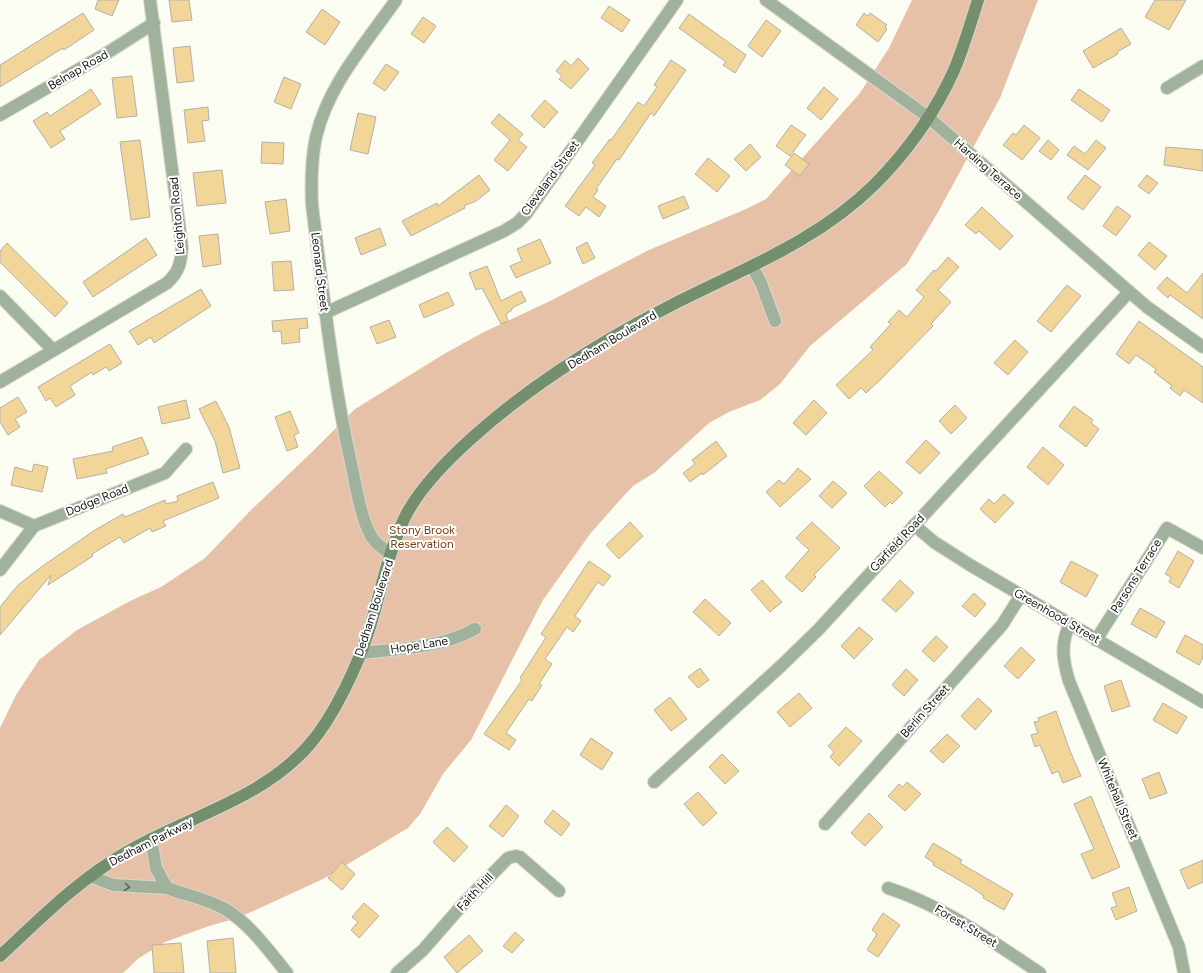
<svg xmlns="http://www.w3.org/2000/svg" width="1203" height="973" font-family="Figtree,sans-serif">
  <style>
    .green { fill: #e7c1a7 }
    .building { fill: #f2d598; stroke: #b5b0a7 }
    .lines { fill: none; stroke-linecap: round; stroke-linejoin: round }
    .minor-casing { stroke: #d7d8ce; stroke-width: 14 }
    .secondary-casing { stroke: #d7d8ce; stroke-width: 14 }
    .minor { stroke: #a0b29c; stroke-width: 12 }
    .secondary { stroke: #748f6e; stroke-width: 12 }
    .oneway { stroke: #5c6558 }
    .labels { text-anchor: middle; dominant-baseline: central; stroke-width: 4; stroke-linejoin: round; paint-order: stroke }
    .street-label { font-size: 12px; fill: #171814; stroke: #fff }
    .park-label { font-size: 12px; fill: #774317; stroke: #fff }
  </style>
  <rect width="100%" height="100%" fill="#fbfcf2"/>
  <polygon class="green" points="912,0 1038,0 1000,98 937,214 907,264 810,346 780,384 760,400 729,412 709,423 654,473 633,486 620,500 590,534 543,600 471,740 443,774 420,814 408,828 323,879 238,918 209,926 165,942 139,958 123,973 0,973 0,728 16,695 39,660 77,630 130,601 161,587 205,558 250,511 311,453 355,409 444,354 482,333 550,301 649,250 746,209 766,199 860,93 889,48"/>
  <g class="building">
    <polygon points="98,0 119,0 112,16 95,9"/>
    <polygon points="169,0 189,0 192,20 172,22"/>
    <polygon points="1155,0 1186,0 1169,30 1145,17"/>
    <polygon points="609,6 630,20 622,32 601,18"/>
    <polygon points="322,9 340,22 325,45 306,32"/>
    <polygon points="83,13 94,30 64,50 63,48 0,87 0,65"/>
    <polygon points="864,13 868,16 870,13 887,25 885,27 887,29 878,42 856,25"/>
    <polygon points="689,14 746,55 735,73 723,65 726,62 679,28"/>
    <polygon points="423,17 436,26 424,43 411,34"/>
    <polygon points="766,20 781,31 762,57 748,46"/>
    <polygon points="1121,28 1131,44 1117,52 1118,54 1093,68 1083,51"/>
    <polygon points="190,46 194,81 177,83 173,48"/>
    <polygon points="578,58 589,69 571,89 559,79 562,76 556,71 565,60 571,66"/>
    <polygon points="671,60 686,70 654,116 651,113 619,160 617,159 596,189 598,190 593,197 606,206 599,217 586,207 579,216 565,206 595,165 592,163 610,139 611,140 638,102 644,106 657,87 654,85"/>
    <polygon points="386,64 399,72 385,91 373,83"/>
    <polygon points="132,76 137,116 117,118 112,78"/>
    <polygon points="284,77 301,84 291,109 274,102"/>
    <polygon points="824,87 838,99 821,120 807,108"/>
    <polygon points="91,89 101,104 60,131 65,139 51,148 33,121 47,112 50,116"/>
    <polygon points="1079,89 1110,110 1102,122 1071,100"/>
    <polygon points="545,100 558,112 544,128 531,116"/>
    <polygon points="208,107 209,120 202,121 205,141 188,143 184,110"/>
    <polygon points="358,113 376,117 368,154 350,150"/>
    <polygon points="499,114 523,134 518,140 527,147 508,171 494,160 510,140 491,123"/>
    <polygon points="791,125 806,135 790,156 776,146"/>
    <polygon points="1024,125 1040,138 1022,160 1003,145 1013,133 1016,135"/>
    <polygon points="140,140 150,217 131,220 120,142"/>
    <polygon points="1048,140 1059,150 1051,160 1039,151"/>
    <polygon points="1096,140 1106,148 1088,170 1067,155 1074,146 1085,154"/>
    <polygon points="262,142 284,143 283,164 261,163"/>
    <polygon points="750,144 761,157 746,171 734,159"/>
    <polygon points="1166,147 1203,150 1203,171 1164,165"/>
    <polygon points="794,153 809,164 800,176 785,165"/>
    <polygon points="708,158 730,176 717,192 695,174"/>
    <polygon points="222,170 226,203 197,206 193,173"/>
    <polygon points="479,175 490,190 476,201 464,206 465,208 411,236 402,221 437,203 438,206"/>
    <polygon points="1085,175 1101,187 1083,210 1067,198"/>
    <polygon points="1147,175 1158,183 1149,194 1138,186"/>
    <polygon points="684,196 689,208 663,219 658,206"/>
    <polygon points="286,199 290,231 270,234 265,202"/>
    <polygon points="1117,206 1131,216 1116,236 1103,226"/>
    <polygon points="982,207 1013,236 1000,250 979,231 976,234 965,225"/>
    <polygon points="380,228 386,245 361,255 355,238"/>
    <polygon points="218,234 221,264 203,267 199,236"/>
    <polygon points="146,238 157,255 93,297 83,282"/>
    <polygon points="540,239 551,263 516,278 510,266 522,261 517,249"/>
    <polygon points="587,242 595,258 583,264 576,248"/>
    <polygon points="1149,242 1167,256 1155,270 1138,255"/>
    <polygon points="7,243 68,303 55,317 0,262 0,251"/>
    <polygon points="948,257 959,267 938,290 951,302 931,324 933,326 881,379 866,393 861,388 849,399 836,385 873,350 870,347 891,324 888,322 899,310 907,317 924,297 916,290 934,270 936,271"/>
    <polygon points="291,261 294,290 274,291 272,262"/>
    <polygon points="487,266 501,301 521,291 526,301 512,308 512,310 506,314 508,321 501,324 482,288 476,290 469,273"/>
    <polygon points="1203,273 1203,319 1170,295 1168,298 1157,288 1167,277 1187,293"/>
    <polygon points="1067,285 1081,296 1051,332 1037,321"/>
    <polygon points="201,289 211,306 154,343 151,337 138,345 129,331"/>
    <polygon points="448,292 454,305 424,318 419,305"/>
    <polygon points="307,318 308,328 299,329 300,342 282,344 281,331 273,332 272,321"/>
    <polygon points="389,320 396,337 377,344 370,327"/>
    <polygon points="1139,321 1203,367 1203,403 1184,390 1180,396 1170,388 1172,386 1154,372 1156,369 1136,355 1129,364 1116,354"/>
    <polygon points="1015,340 1028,352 1008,375 994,363"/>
    <polygon points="110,344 122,363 109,371 106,367 93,375 92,372 70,386 75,395 56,407 50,398 46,401 38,387"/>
    <polygon points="18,397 27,412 15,419 20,427 8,435 0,422 0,408"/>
    <polygon points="186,400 190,418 162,424 158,407"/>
    <polygon points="814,400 827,413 806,435 793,423"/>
    <polygon points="216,401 229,427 240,468 223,473 215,441 199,409"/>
    <polygon points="955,405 967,418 951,434 939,421"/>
    <polygon points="1074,406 1093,420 1091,423 1099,429 1086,447 1059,426"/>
    <polygon points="290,411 299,433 294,435 298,447 287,451 275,417"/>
    <polygon points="142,437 149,454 106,469 107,473 77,479 73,459 113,451 112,447"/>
    <polygon points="926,440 940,453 920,474 906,462"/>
    <polygon points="716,441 727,456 703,475 702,473 690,482 683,473 695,464 692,460"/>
    <polygon points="1043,447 1064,465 1048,485 1027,467"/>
    <polygon points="34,464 48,467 42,492 11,485 15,467 32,472"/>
    <polygon points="798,468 811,479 780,507 766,492 779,480 784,484"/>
    <polygon points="879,471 903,493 892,504 890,502 885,507 864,486"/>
    <polygon points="833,481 847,493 832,508 819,496"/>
    <polygon points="213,482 219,498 163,521 166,526 152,532 150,528 124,543 120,537 92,554 93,556 48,585 51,575 0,635 0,607 18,585 44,565 95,530 123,514 125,517 165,500 166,504 178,501 177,496"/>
    <polygon points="1004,494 1014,503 995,523 980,509 989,499 994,504"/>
    <polygon points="630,522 643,536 619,559 606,545"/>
    <polygon points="812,522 840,548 814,575 816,577 802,592 785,577 809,550 796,538"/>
    <polygon points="1178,551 1194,561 1179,588 1169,582 1171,577 1165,574"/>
    <polygon points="589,561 611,576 603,586 598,582 575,616 581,621 573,632 567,627 545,659 552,664 539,684 542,685 532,701 529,699 506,733 516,740 509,750 484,734 522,680 520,678 546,637 541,634"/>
    <polygon points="1071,561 1098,575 1086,597 1060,582"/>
    <polygon points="762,580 782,602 770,612 751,590"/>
    <polygon points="900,580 914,593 896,612 882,600"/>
    <polygon points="974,593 986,604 975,617 962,606"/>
    <polygon points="705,599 731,623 719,636 693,612"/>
    <polygon points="1140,608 1165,622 1156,638 1131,624"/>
    <polygon points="859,627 873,639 854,659 841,646"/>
    <polygon points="1185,635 1203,645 1203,658 1199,665 1176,652"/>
    <polygon points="936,636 948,647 934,662 922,651"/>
    <polygon points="1021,647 1035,660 1018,679 1004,666"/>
    <polygon points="700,668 709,680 698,688 688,677"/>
    <polygon points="906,669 918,680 904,696 892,685"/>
    <polygon points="1121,680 1130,706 1112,712 1104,686"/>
    <polygon points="799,693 812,708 790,727 777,712"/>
    <polygon points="670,697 687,719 671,731 654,710"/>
    <polygon points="978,698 992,711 975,730 961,716"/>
    <polygon points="1163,703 1187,717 1177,734 1153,720"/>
    <polygon points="1056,711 1070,751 1081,776 1063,783 1058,771 1052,774 1040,745 1035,747 1031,735 1038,733 1034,722 1039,721 1038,718"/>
    <polygon points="846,727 862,741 839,766 830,757 834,752 828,746"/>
    <polygon points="947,734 960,746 943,763 930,751"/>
    <polygon points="591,738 613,753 602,770 580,755"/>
    <polygon points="722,754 739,771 725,784 709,767"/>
    <polygon points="1159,772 1167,793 1150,799 1142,779"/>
    <polygon points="907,782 921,794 905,811 888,796 899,784 903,787"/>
    <polygon points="698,792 717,813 703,826 684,804"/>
    <polygon points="1091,796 1120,867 1092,879 1081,854 1094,849 1074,804"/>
    <polygon points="506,805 519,816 503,837 489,826"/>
    <polygon points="553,810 570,824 561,836 544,822"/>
    <polygon points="869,813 883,827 865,846 851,833"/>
    <polygon points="447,827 468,847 454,862 433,842"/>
    <polygon points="933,843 962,860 960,863 1013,894 1004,910 983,898 984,896 971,887 933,865 934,863 925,857"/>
    <polygon points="1203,860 1203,882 1188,889 1180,870"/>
    <polygon points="342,862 355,874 342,890 328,878"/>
    <polygon points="1129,887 1137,911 1116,920 1111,908 1117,906 1112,893"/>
    <polygon points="364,903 379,916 359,938 351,930 358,922 352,917"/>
    <polygon points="883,913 900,925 878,957 867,950 877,934 872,930"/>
    <polygon points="515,932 524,940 512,953 503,946"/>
    <polygon points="469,935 483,951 457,973 444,957"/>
    <polygon points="233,938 236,973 210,973 207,941"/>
    <polygon points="181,943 184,973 154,973 152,945"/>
  </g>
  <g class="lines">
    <g class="minor-casing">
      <g id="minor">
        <polyline points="766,0 928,117 1147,307 1203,347"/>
        <polyline points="1167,88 1203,66"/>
        <polyline points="0,115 107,53 154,23"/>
        <polyline points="752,266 761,283 775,321"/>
        <polyline points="0,296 52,349"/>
        <polyline points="325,313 504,231 517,223 526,214 677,0"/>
        <path d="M0,382L167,283C179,272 181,263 182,247L150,0"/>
        <polyline points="0,511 34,526 165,473 186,449"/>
        <polyline points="914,525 934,542 970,565 1203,702"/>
        <path d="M391,553C382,549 376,544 371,536C360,516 356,485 351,463C332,378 323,291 312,205C311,182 311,160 316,137C328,85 366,43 396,0"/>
        <polyline points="0,570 34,526"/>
        <path d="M1070,624C1060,643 1063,661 1069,681L1179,947L1184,973"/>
        <polyline points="1096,640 1167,528 1203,548"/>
        <path d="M361,653C398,649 441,648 475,629"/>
        <polyline points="654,782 782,665 818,630 1129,292"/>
        <polyline points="825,824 1002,625 1021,595"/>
        <polyline points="90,876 113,885 167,888 156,868 151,839"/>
        <path d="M167,888C186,895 207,899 225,909C250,924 269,951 287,973"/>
        <path d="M888,888C944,906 991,941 1040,973"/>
        <polyline points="397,973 423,950 464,903 508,858 516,856 520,857 559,891"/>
      </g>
    </g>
    <g class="secondary-casing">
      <path id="secondary" d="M0,956C40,919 79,879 127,852C188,816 262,800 310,744C334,716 358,665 369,630C381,592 388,551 406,515C419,490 440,468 460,449C519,393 595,344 666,308C739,270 814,244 874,185C907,152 936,111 955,68C964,46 971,22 978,0"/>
    </g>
    <use href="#minor" class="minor"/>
    <use href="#secondary" class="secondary"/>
  </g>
  <defs><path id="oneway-chevron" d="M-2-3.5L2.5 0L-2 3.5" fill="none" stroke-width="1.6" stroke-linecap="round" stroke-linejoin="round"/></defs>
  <use class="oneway" href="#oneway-chevron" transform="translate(127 887) rotate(6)"/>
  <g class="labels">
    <g class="street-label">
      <text transform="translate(78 70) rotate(-30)">Belnap Road</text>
      <text transform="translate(988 169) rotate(41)">Harding Terrace</text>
      <text transform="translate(550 178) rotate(-54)">Cleveland Street</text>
      <text transform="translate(177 216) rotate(-95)">Leighton Road</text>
      <text transform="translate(320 272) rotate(83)">Leonard Street</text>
      <text transform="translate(612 340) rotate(-31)">Dedham Boulevard</text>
      <text transform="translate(97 500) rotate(-22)">Dodge Road</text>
      <text transform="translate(897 543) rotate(-47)">Garfield Road</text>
      <text transform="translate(1136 576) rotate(-58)">Parsons Terrace</text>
      <text transform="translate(374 608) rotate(-72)">Dedham Boulevard</text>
      <text transform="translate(1057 616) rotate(30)">Greenhood Street</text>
      <text transform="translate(419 645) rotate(-9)">Hope Lane</text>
      <text transform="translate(925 711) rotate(-48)">Berlin Street</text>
      <text transform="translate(1118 799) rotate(67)">Whitehall Street</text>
      <text transform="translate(151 842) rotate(-27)">Dedham Parkway</text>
      <text transform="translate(475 892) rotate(-47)">Faith Hill</text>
      <text transform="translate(966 926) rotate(31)">Forest Street</text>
    </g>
    <g class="park-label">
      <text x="422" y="530">Stony Brook<tspan x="422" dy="14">Reservation</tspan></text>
    </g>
  </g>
</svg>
